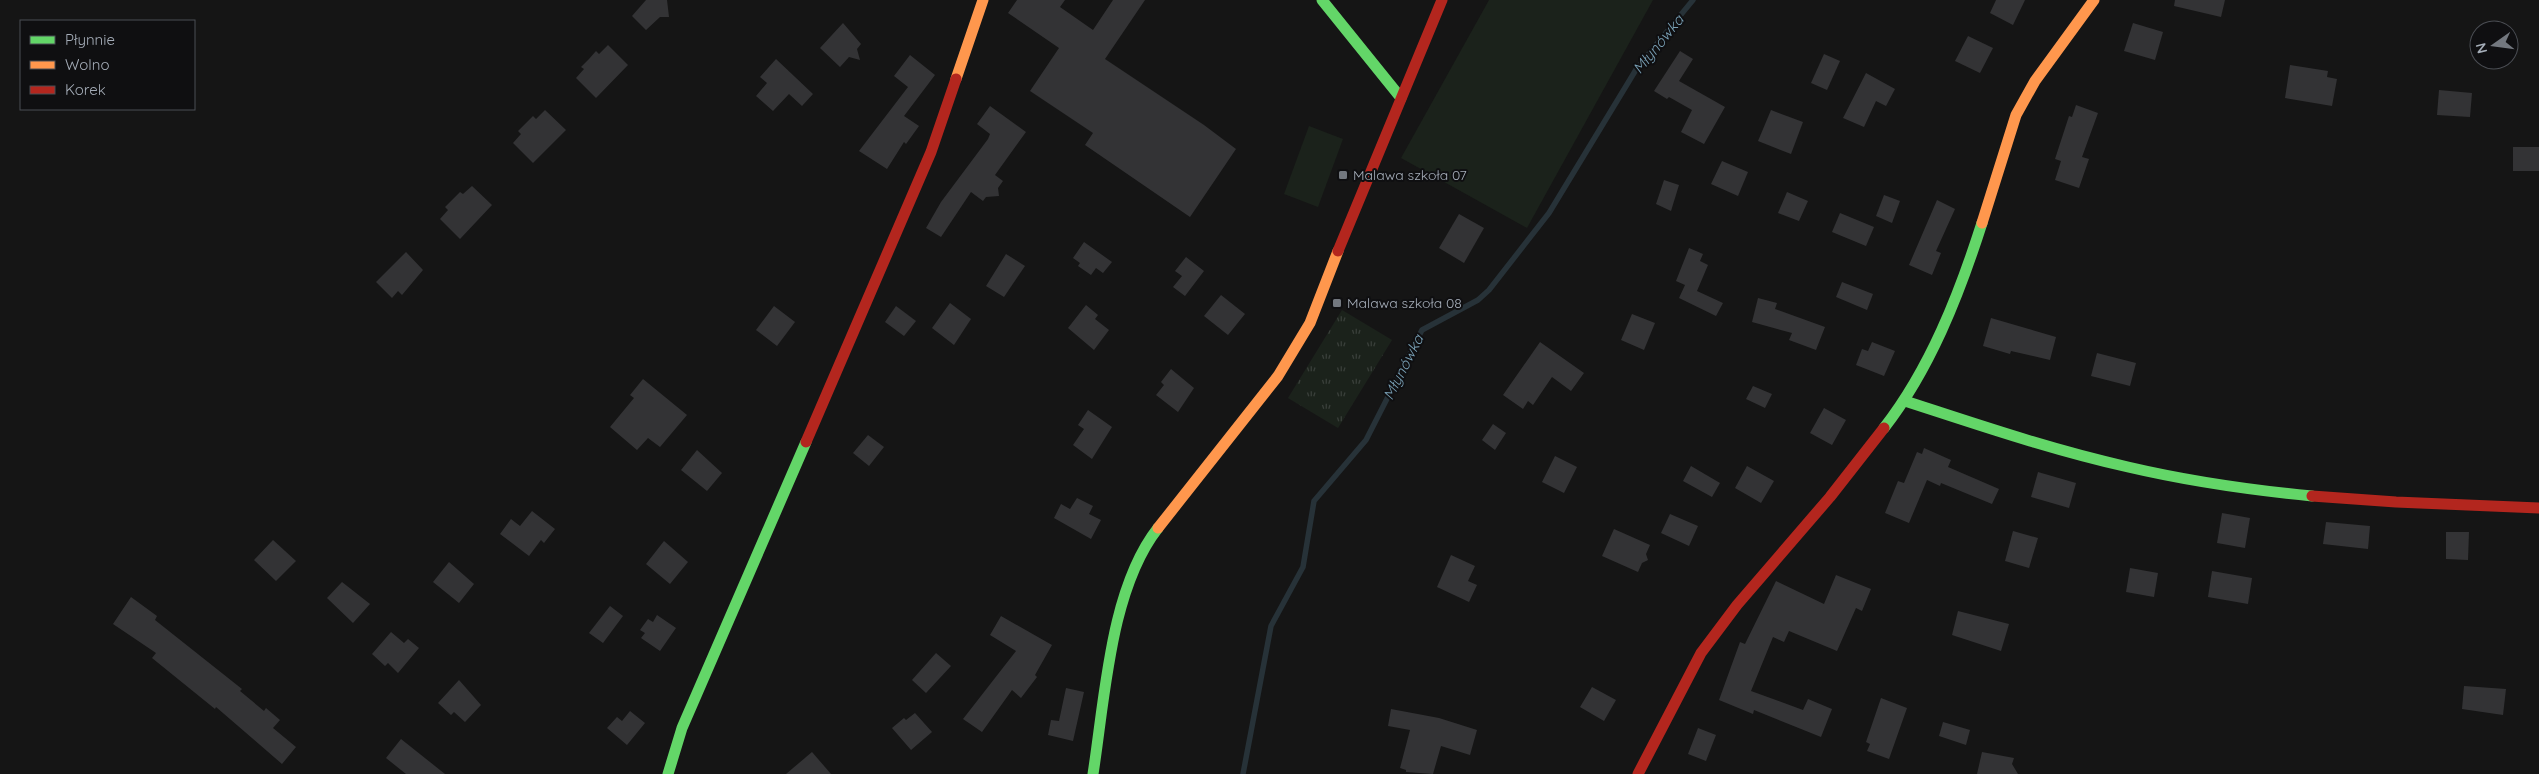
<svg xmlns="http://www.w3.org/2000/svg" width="2539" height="774" font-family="Quicksand,sans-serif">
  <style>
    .green { fill: #1b221b }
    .park { fill: url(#park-tufts) }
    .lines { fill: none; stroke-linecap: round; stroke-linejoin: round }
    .stream { stroke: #273238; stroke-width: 5.5 }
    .building { fill: #333335 }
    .fast { stroke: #63d668; stroke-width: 11 }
    .slow { stroke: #ff974d; stroke-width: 11 }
    .jam { stroke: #b3261e; stroke-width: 11 }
    .poi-dot { fill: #73787f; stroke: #0f0f11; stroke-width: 2 }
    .labels { text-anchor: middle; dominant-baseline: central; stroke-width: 4; stroke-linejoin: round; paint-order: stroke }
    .poi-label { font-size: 14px; fill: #a5adb8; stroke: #0f0f11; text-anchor: start }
    .water-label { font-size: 15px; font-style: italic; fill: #79a0b5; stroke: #0f0f11 }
  </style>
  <defs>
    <pattern id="park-tufts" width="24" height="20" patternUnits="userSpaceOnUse" patternTransform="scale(1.25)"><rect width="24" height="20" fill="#1b221b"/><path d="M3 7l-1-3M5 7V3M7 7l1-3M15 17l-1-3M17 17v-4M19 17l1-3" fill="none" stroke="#393f3a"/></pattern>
  </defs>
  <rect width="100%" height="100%" fill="#151515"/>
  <g class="green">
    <polygon points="1489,0 1653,0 1527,228 1401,158"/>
    <polygon points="1309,126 1343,139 1318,207 1284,194"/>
  </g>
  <polygon class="park" points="1342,310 1392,340 1338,428 1288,398"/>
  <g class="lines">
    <polyline class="stream" points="1243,774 1271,626 1303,567 1314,501 1366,440 1422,330 1478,300 1489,290 1549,213 1637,68 1693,0"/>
  </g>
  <g class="building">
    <polygon points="646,0 667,0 669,17 660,17 646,30 632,16"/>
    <polygon points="1017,0 1065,0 1060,7 1093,30 1113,0 1145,0 1105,59 1204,125 1236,149 1190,217 1085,145 1093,133 1030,91 1059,48 1008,13"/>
    <polygon points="1996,0 2025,0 2013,25 1990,13"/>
    <polygon points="2175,0 2225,0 2221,17 2174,6"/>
    <polygon points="843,23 861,44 857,49 860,60 849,57 840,67 820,48"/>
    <polygon points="2133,23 2163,32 2155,60 2124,51"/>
    <polygon points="1968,36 1993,48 1980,73 1955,61"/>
    <polygon points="608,45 628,65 596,98 576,78 584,69 581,67 589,59 596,51 599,54"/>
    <polygon points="1680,51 1693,59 1679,81 1725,107 1704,144 1681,132 1692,110 1669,97 1667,99 1654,91"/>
    <polygon points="1824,54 1840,61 1827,90 1811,83"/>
    <polygon points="910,55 935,75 904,116 919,126 906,144 904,142 887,169 859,151 908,87 894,76"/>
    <polygon points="776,59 813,94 802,106 789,94 773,111 756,96 767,83 760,77"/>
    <polygon points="2290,65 2328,71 2327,77 2337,79 2332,106 2285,98"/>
    <polygon points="1866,73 1895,89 1886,106 1876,101 1864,127 1843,118"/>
    <polygon points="2439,90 2472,93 2470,117 2437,115"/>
    <polygon points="2076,105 2098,113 2082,157 2089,159 2079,188 2055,180 2061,161 2055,159 2069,116 2072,117"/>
    <polygon points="990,106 1026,132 995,175 1003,181 998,188 999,196 986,197 983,201 971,192 941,237 926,228 941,202 988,139 990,134 977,124"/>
    <polygon points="545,110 566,130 533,163 513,143 521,134 518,131 533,116 536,119"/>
    <polygon points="1771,110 1803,122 1791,154 1758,141"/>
    <rect x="2513" y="147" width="26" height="24"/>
    <polygon points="1722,161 1748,172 1738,196 1711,184"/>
    <polygon points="1664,180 1679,185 1671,211 1656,204"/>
    <polygon points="472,186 492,205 460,239 440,219 448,210 445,207 460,192 463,194"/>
    <polygon points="1787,192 1808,201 1799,221 1778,213"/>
    <polygon points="1884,195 1900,201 1892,223 1876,216"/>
    <polygon points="1937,200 1955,209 1936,251 1941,253 1932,275 1909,265"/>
    <polygon points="1840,213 1874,227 1866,246 1832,232"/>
    <polygon points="1459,214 1484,228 1464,263 1439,248"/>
    <polygon points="1084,242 1112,262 1103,273 1096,268 1091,275 1078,266 1080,263 1073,258"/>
    <polygon points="1689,248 1703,254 1700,261 1708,265 1697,291 1723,303 1716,316 1679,298 1685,285 1676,281"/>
    <polygon points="406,252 423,270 402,295 398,291 392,298 376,282"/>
    <polygon points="1006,254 1025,266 1004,297 986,286"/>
    <polygon points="1186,257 1204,271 1185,296 1173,287 1182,276 1175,271"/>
    <polygon points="1842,282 1873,294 1867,310 1836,297"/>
    <polygon points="1221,295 1245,314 1228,335 1204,316"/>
    <polygon points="1758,298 1777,303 1775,309 1825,327 1816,350 1789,340 1792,333 1752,322"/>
    <polygon points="950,303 971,319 954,345 932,328"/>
    <polygon points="1086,305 1098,315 1095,319 1109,330 1094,350 1068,328"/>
    <polygon points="774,306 795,322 777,346 756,330"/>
    <polygon points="896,306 916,321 904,336 885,322"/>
    <polygon points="1632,314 1655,323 1644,350 1621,340"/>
    <polygon points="1991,318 2056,337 2050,360 2011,351 2010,354 1983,346"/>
    <polygon points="1540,342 1584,373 1571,391 1552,377 1533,405 1528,401 1523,409 1503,395"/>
    <polygon points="1872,342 1895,351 1884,376 1856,365 1862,349 1868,351"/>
    <polygon points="2097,353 2136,363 2130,386 2091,376"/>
    <polygon points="1171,369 1194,388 1178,412 1156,395 1164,385 1161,382"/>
    <polygon points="643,379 687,415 660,447 648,438 637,450 610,427 634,398 630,395"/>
    <polygon points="1753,386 1772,394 1765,408 1746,399"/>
    <polygon points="1824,408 1846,420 1832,445 1810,433"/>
    <polygon points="1088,410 1112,427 1092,459 1073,445 1084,429 1078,425"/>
    <polygon points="1493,424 1506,433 1495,450 1482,440"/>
    <polygon points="868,435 884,447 869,466 853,453"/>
    <polygon points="1924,448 1951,460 1948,467 1999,489 1992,504 1941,483 1940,486 1927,480 1909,523 1885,513 1898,481 1904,483 1917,452 1922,454"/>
    <polygon points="697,450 722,473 707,491 681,470"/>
    <polygon points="1555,456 1577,467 1564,493 1542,482"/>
    <polygon points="1691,466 1720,483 1712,497 1683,481"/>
    <polygon points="1747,466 1774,481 1761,503 1735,488"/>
    <polygon points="2038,472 2076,483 2069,508 2031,497"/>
    <polygon points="1077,498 1093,506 1089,514 1101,520 1091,539 1054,518 1061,504 1070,509"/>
    <polygon points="532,511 555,529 544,543 541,540 529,556 500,534 511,519 520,526"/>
    <polygon points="2222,513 2250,518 2245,548 2217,543"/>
    <polygon points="1670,514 1698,526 1689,546 1661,533"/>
    <polygon points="2326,522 2370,526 2368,549 2323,544"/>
    <polygon points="1614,529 1650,545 1646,554 1648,560 1642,563 1638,572 1602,556"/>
    <polygon points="2013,531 2038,538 2029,568 2005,561"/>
    <polygon points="2446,532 2469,532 2468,560 2446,559"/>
    <polygon points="273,540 296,561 276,581 254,560"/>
    <polygon points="664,541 688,562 670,584 646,564"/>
    <polygon points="1451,555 1475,566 1468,581 1477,585 1469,602 1437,587"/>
    <polygon points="449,562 474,584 459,603 433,582"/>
    <polygon points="2130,568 2158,573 2154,597 2126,592"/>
    <polygon points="2212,571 2252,578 2248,604 2208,597"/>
    <polygon points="1836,575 1871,589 1862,611 1856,608 1837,651 1789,631 1784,642 1773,637 1751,691 1803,710 1808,699 1832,709 1821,737 1754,710 1753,714 1719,700 1740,642 1745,644 1776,581 1824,604"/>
    <polygon points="342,582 370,604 353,623 327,598"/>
    <polygon points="131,597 157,616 155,620 242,689 240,691 264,711 266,708 280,720 273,728 296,747 282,764 216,707 215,709 152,658 156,653 113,624"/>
    <polygon points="610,606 623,616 603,643 589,633"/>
    <polygon points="1958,611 2009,624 2001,651 1952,635"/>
    <polygon points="657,615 676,628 660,651 641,638 645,633 640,630 648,619 653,622"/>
    <polygon points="1001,616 1052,645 1035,675 1037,677 1021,698 1012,690 982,732 963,719 1016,651 990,635"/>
    <polygon points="391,632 404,643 408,639 419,648 398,673 388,663 385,666 372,654"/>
    <polygon points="936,653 951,666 926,693 912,680"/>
    <polygon points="459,680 481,705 465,722 454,712 451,715 438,703"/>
    <polygon points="2464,686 2506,689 2503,715 2462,709"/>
    <polygon points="1592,687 1616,700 1604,721 1580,707"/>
    <polygon points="1066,688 1084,692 1073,741 1048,735 1051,720 1059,721"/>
    <polygon points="1881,698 1907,708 1889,759 1867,751 1870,744 1866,742"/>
    <polygon points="1391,709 1439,718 1477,730 1470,755 1441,746 1433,774 1406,772 1406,770 1400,768 1410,730 1388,726"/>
    <polygon points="630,711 645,723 627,745 607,728 617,717 622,721"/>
    <polygon points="915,713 932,732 911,750 892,728 904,718 906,720"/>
    <polygon points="1943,722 1970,730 1966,745 1939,736"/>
    <polygon points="1698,728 1716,735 1706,761 1688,754"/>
    <polygon points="401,739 445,774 406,774 386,758"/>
    <polygon points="812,752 831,774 786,774"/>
    <polygon points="1982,752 2014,758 2012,764 2018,774 1977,774"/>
  </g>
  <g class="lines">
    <g class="fast">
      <polyline points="1322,0 1401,98"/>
      <path d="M1905,401C1979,425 2052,450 2128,467C2188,481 2250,490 2312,496"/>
      <path d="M1884,428C1930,369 1959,295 1982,223"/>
      <polyline points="668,774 682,728 806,442"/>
      <path d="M1093,774C1105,698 1110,589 1158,528"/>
    </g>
    <g class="slow">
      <polyline points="956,79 983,0"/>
      <polyline points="1982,223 2016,115 2035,81 2094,0"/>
      <polyline points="1158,528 1278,376 1310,323 1338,251"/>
    </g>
    <g class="jam">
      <polyline points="1338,251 1442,0"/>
      <polyline points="806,442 931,152 956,79"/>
      <polyline points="2312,496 2396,502 2539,508"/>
      <polyline points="1638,774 1701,653 1737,605 1830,497 1884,428"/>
    </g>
  </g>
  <g class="poi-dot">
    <rect x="1338" y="170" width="10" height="10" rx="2.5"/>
    <rect x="1332" y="298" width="10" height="10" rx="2.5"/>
  </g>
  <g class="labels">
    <g class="poi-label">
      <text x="1353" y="175">Malawa szkoła 07</text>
      <text x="1347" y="303">Malawa szkoła 08</text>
    </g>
    <g class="water-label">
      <text transform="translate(1658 44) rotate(-51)">Młynówka</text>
      <text transform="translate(1403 367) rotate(-63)">Młynówka</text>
    </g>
  </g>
  <rect x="20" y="20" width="175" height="90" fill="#0f0f11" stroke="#4b4e54"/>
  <rect x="30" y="36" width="25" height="8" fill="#63d668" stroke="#4b4e54"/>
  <text x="65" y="45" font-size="15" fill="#a5adb8">Płynnie</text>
  <rect x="30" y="61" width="25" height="8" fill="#ff974d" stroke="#4b4e54"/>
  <text x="65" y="70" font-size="15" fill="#a5adb8">Wolno</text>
  <rect x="30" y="86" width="25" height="8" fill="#b3261e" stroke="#4b4e54"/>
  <text x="65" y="95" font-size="15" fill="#a5adb8">Korek</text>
  <g transform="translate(2494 45) rotate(256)"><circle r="24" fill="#0f0f11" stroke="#4b4e54"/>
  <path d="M0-4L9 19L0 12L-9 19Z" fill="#73787f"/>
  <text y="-8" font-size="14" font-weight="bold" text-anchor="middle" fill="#a5adb8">N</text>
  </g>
</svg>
